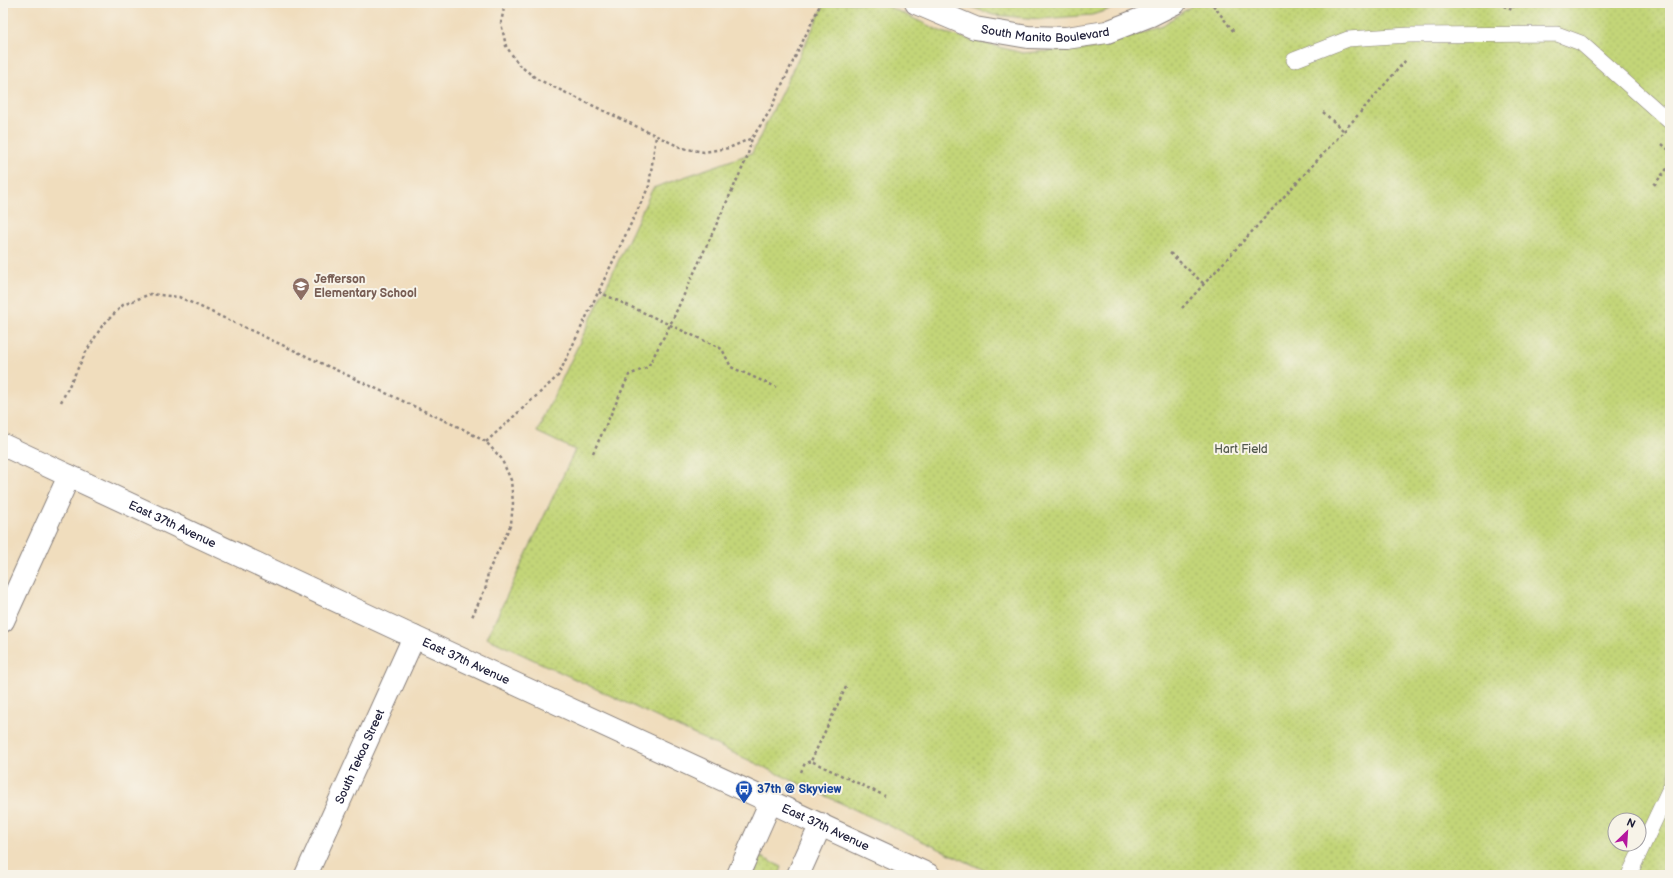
<svg xmlns="http://www.w3.org/2000/svg" width="1673" height="878" font-family="'Balsamiq Sans',sans-serif">
  <style>
    .park { fill: url(#park-dots); stroke: #727c5a; fill-rule: evenodd }
    .lines { fill: none; stroke-linecap: round; stroke-linejoin: round }
    .service-casing { stroke: #89807c; stroke-width: 16 }
    .minor-casing { stroke: #89807c; stroke-width: 24 }
    .tertiary-casing { stroke: #89807c; stroke-width: 24 }
    .path { stroke: #89807c; stroke-width: 2.5; stroke-dasharray: 3 3; stroke-linecap: butt }
    .service { stroke: #fff; stroke-width: 15 }
    .minor { stroke: #fff; stroke-width: 22 }
    .tertiary { stroke: #fff; stroke-width: 22 }
    .labels { text-anchor: middle; dominant-baseline: central; stroke-width: 4; stroke-linejoin: round; paint-order: stroke }
    .street-label { font-size: 12px; fill: #22223b; stroke: #f7f3e8 }
    .education-label { font-size: 12px; font-weight: bold; fill: #785e54; stroke: #f7f3e8; text-anchor: start }
    .park-label { font-size: 12px; fill: #52584d; stroke: #f7f3e8 }
    .transit-label { font-size: 12px; font-weight: bold; fill: #164399; stroke: #f7f3e8; text-anchor: start }
  </style>
  <defs>
    <pattern id="park-dots" width="8" height="8" patternUnits="userSpaceOnUse"><rect width="8" height="8" fill="#c3d578"/><path d="M2 2h.1M6 6h.1" fill="none" stroke="#a7b769" stroke-width="1.8" stroke-linecap="round"/></pattern>
  </defs>
  <rect width="100%" height="100%" fill="#f7f3e8"/>
  <filter id="ink" filterUnits="userSpaceOnUse"><feTurbulence type="fractalNoise" baseFrequency=".025" numOctaves="2"/><feDisplacementMap in="SourceGraphic" scale="8" xChannelSelector="R" yChannelSelector="G"/><feConvolveMatrix kernelMatrix="1 2 1 2 8 2 1 2 1" color-interpolation-filters="sRGB"/></filter>
  <filter id="wash" filterUnits="userSpaceOnUse"><feTurbulence type="fractalNoise" baseFrequency=".012" numOctaves="4" result="noise"/><feDisplacementMap in="SourceGraphic" scale="16" xChannelSelector="R" yChannelSelector="G"/><feGaussianBlur stdDeviation="0.9" result="paint"/><feColorMatrix in="noise" values="0 0 0 0 0 0 0 0 0 0 0 0 0 0 0 0 0 1.4 0 .05"/><feComposite in="paint" operator="in"/></filter>
  <g filter="url(#wash)">
    <rect width="100%" height="100%" fill="#f0ddbd"/>
    <g class="park">
      <path d="M825,3H881L942,32L1022,53L1096,48L1163,25L1196,3H1504L1510,6L1512,3H1670V875H995L487,638L575,450L537,432L653,188L752,153ZM1615,820H1639V844H1615Z"/>
      <polygon points="961,3 1130,3 1092,15 1041,19 993,15"/>
      <polygon points="761,857 782,867 779,875 753,875"/>
    </g>
  </g>
  <g filter="url(#ink)">
    <g class="lines">
      <g class="service-casing">
        <g id="service">
          <polyline points="1294,60 1348,39 1409,35 1557,34 1581,43 1670,122"/>
          <polyline points="1629,875 1670,788"/>
        </g>
      </g>
      <g class="minor-casing">
        <g id="minor">
          <path id="s1" d="M916,3L975,28L1028,37L1066,38L1107,32L1151,15L1175,3"/>
          <polyline points="3,621 69,476"/>
          <path id="s2" d="M306,875L414,637"/>
          <polyline points="738,875 771,801"/>
          <polyline points="798,875 821,824"/>
        </g>
      </g>
      <g class="tertiary-casing">
        <g id="tertiary">
          <path id="s3" d="M3,445L414,637L929,875"/>
        </g>
      </g>
      <g class="path">
        <polyline points="505,3 501,23 506,46 519,65 537,79 682,148 704,152 729,148 752,138 768,114 821,3"/>
        <polyline points="1498,3 1512,10 1515,3"/>
        <polyline points="1213,5 1234,32"/>
        <polyline points="1323,112 1344,131"/>
        <polyline points="1662,144 1670,151"/>
        <polyline points="1654,185 1670,165"/>
        <polyline points="1170,253 1204,284"/>
        <polyline points="599,292 722,349 731,367 776,387"/>
        <polyline points="1182,308 1344,131 1406,60"/>
        <polyline points="61,402 86,352 102,326 123,305 150,294 179,297 463,429 486,442 501,458 511,480 513,503 511,524 488,572 486,587 472,617"/>
        <polyline points="486,442 558,376 649,186 656,136"/>
        <polyline points="593,453 629,375 648,367 670,325 747,158 752,138"/>
        <polyline points="846,687 811,761 885,796"/>
        <polyline points="801,772 805,763 811,761"/>
      </g>
      <use href="#service" class="service"/>
      <use href="#minor" class="minor"/>
      <use href="#tertiary" class="tertiary"/>
    </g>
  </g>
  <defs>
    <g id="school-pin" transform="scale(0.9)"><path d="M0 17L-7.5 6A9.5 9.5 0 1 1 7.5 6Z" fill="#8d6e63" stroke="#f7f3e8"/><path d="M0-5L7-2L0 1L-7-2ZM-4 1L0 2.5L4 1V4Q0 6-4 4Z" fill="#fff"/></g>
    <g id="bus-pin" transform="scale(0.9)"><path d="M0 17L-7.5 6A9.5 9.5 0 1 1 7.5 6Z" fill="#1a4fb4" stroke="#f7f3e8"/><path d="M-5-6H5V4H4V6H2V4H-2V6H-4V4H-5ZM-3.5-4V0h7V-4ZM-3.5 1.2v1.5H-2V1.2ZM2 1.2v1.5H3.5V1.2Z" fill="#fff"/></g>
  </defs>
  <g fill-rule="evenodd">
    <use href="#school-pin" x="301" y="286"/>
    <use href="#bus-pin" x="744" y="789"/>
  </g>
  <g class="labels">
    <g class="street-label">
      <text stroke="none"><textPath href="#s1" startOffset="135">South Manito Boulevard</textPath></text>
      <text stroke="none"><textPath href="#s3" startOffset="187">East 37th Avenue</textPath></text>
      <text stroke="none"><textPath href="#s3" startOffset="511">East 37th Avenue</textPath></text>
      <text stroke="none"><textPath href="#s2" startOffset="130">South Tekoa Street</textPath></text>
      <text stroke="none"><textPath href="#s3" startOffset="907">East 37th Avenue</textPath></text>
    </g>
    <g class="education-label">
      <text x="314" y="279">Jefferson<tspan x="314" dy="14">Elementary School</tspan></text>
    </g>
    <g class="park-label">
      <text x="1241" y="449">Hart Field</text>
    </g>
    <g class="transit-label">
      <text x="757" y="789">37th @ Skyview</text>
    </g>
  </g>
  <rect width="1673" height="878" fill="none" stroke="#f7f3e8" stroke-width="16"/>
  <g transform="translate(1627 832) rotate(25)"><circle r="19" fill="#f7f3e8" stroke="#a29fa3"/>
  <path d="M0-3L7 15L0 10L-7 15Z" fill="#b5179e"/>
  <text y="-6" font-size="11" font-weight="bold" text-anchor="middle" fill="#22223b">N</text>
  </g>
</svg>
